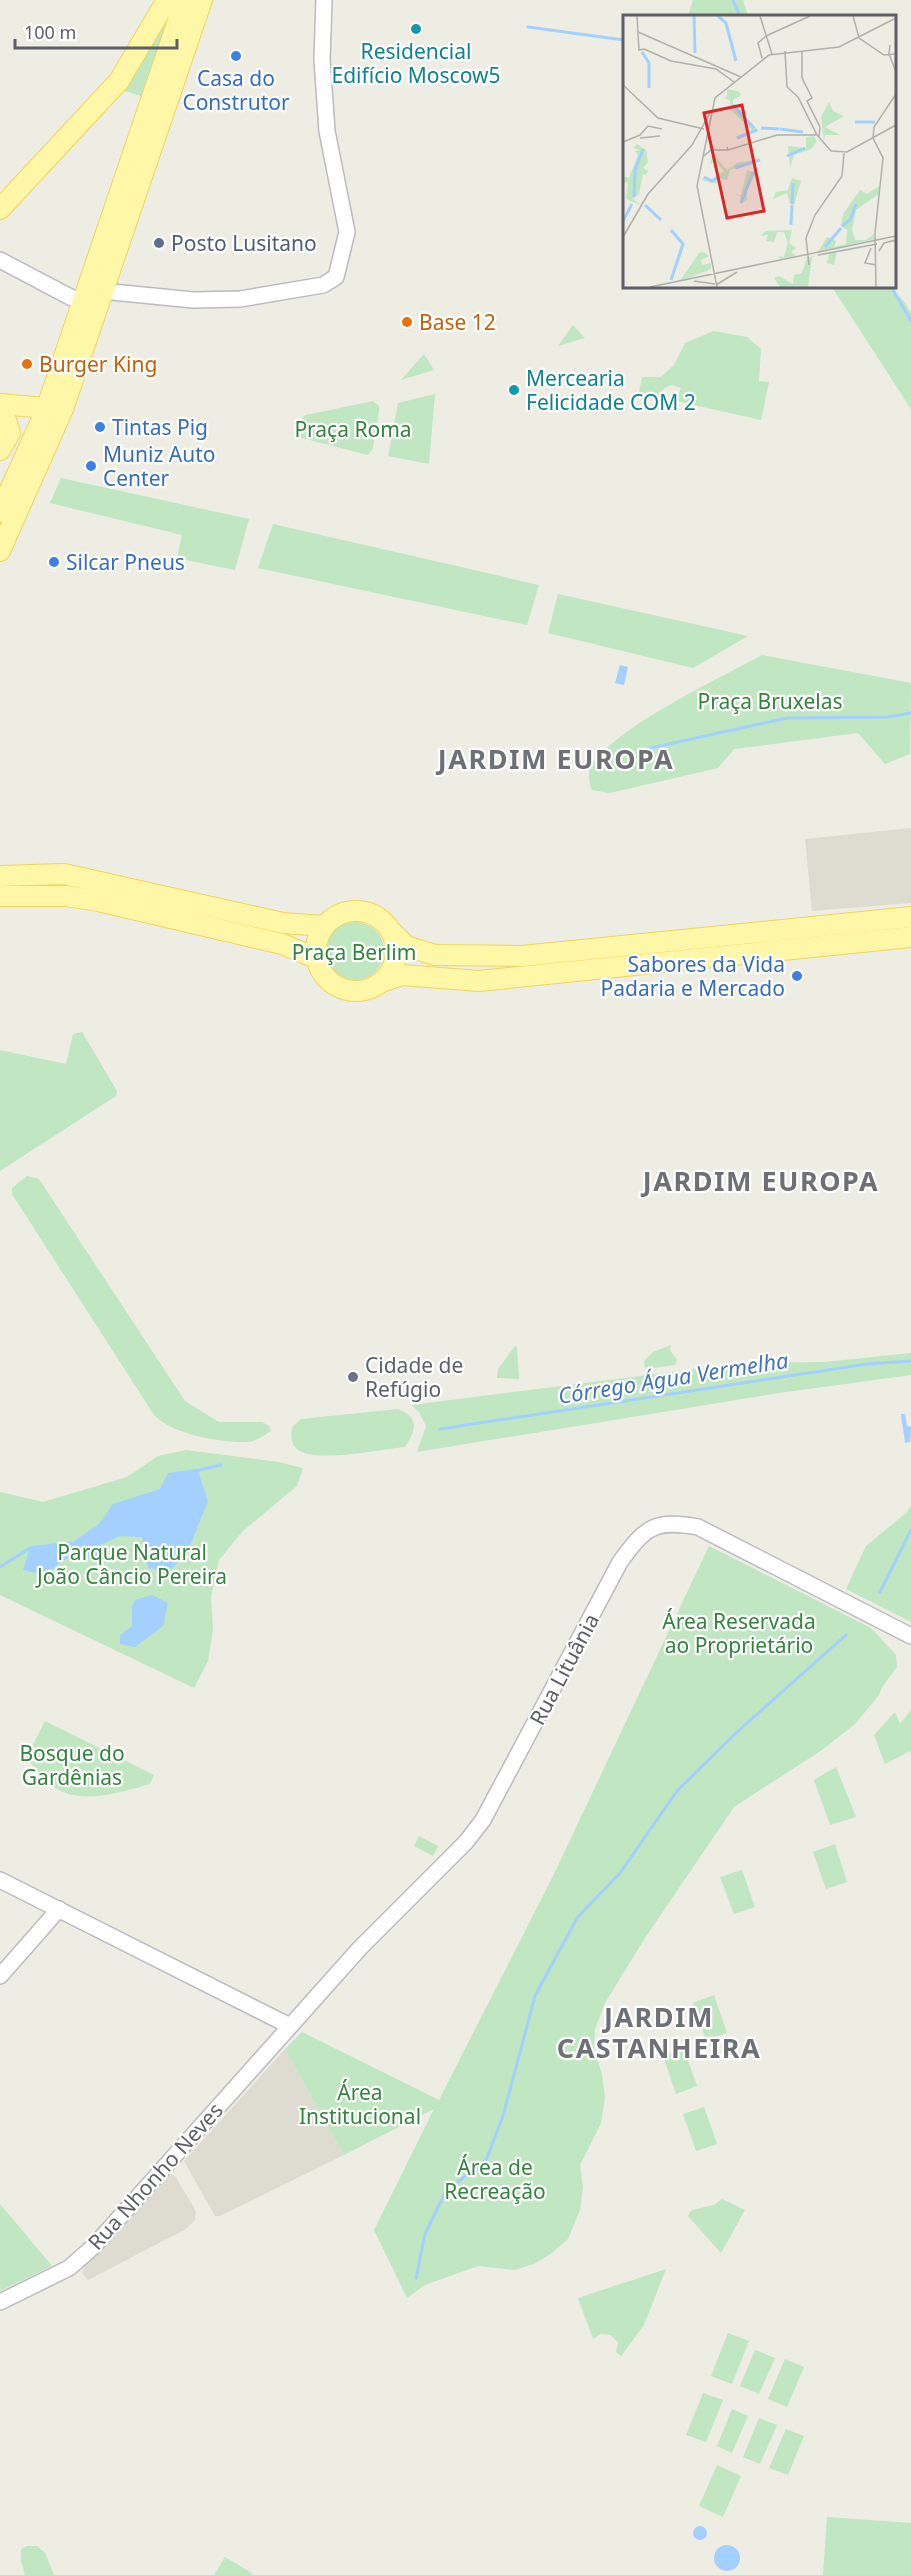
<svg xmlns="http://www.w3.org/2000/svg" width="911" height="2575" font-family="'Noto Sans',sans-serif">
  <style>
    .education { fill: #dedcd1 }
    .green { fill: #c0e6c2 }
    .water { fill: #a3d0ff }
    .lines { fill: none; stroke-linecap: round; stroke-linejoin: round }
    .stream { stroke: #a3d0ff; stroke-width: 3 }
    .minor-casing { stroke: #b9bbc0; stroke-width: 18 }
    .major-casing { stroke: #f3d358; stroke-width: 22 }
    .minor { stroke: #fff; stroke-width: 15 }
    .major { stroke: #fff7a8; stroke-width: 20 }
    .culture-dot { fill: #0f9aa8; stroke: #fff; stroke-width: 2 }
    .shop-dot { fill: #3f7fe0; stroke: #fff; stroke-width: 2 }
    .service-dot { fill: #5c6f8a; stroke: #fff; stroke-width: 2 }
    .food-dot { fill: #e8710a; stroke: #fff; stroke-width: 2 }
    .worship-dot { fill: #6b7280; stroke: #fff; stroke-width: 2 }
    .labels { text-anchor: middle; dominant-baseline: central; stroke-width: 4.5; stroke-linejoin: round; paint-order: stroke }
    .culture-label { font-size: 21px; fill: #0d838f; stroke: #fff }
    .shop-label { font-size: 21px; fill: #366cbe; stroke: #fff; text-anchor: start }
    .service-label { font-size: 21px; fill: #4e5e75; stroke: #fff; text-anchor: start }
    .food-label { font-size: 21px; fill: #c56008; stroke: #fff; text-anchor: start }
    .park-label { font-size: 21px; fill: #33843d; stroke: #fff }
    .worship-label { font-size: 21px; fill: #5b616d; stroke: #fff; text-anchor: start }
    .street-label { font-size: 21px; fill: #5c5f64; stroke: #fff }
    .water-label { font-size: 22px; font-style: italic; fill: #4174bb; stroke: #fff }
    .district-label { font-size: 27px; font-weight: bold; letter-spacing: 1.5px; fill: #6d7176; stroke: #fff }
    .inset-river { fill: none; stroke: #a3d0ff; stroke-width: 3 }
    .inset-road { fill: none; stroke: #b0b0ac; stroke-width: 1.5 }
    .view { fill: #d62828; fill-opacity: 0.15; stroke: #d62828; stroke-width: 3 }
    .inset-edge { fill: none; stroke: #5c5f64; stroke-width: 3 }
  </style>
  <rect width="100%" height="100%" fill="#eeede3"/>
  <g class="education">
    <polygon points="911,828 911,903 812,911 805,839"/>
    <polygon points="285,2049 344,2155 220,2216 215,2216 184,2161"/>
    <polygon points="168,2174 175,2176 196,2211 195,2220 186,2229 88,2280 82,2273 84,2267"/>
  </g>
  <g class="green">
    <polygon points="177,0 144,97 122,90"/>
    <polygon points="693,0 743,0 748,16 688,16"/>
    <polygon points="832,287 888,287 904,301 911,313 911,409"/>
    <polygon points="573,325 585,338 558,346"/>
    <polygon points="714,331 747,337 761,349 759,381 769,382 761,420 676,401 681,388 672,385 664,388 658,398 639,392 642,377 661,377 674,365 685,343"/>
    <polygon points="424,354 434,370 401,380"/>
    <polygon points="435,394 429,464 388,456 398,403"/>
    <polygon points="373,401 379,406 379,411 373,448 368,455 294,436 297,422 306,415"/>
    <polygon points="61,478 249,519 235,570 177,558 182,535 50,503"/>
    <polygon points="273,524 539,585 527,625 258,568"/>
    <polygon points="558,594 748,636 693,668 548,633"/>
    <path d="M762,655L911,683L910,754L885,764L858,733L734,749L718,768L610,793L592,790C589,782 587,772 592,764C622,724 716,680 762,655Z"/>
    <circle cx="355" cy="951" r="29"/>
    <polygon points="82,1032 117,1091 116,1096 0,1171 0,1050 66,1064 73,1034"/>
    <path d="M27,1176L39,1179L185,1401L219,1422H262L269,1426L271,1431C265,1435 256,1441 249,1442C222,1443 173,1435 154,1415L12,1194V1188Z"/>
    <polygon points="671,1345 670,1350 677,1360 675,1365 645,1369 644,1361 653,1352"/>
    <polygon points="515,1346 517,1347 519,1379 497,1378 498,1369"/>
    <polygon points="911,1353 911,1375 779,1393 417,1452 426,1426 419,1412 411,1405 743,1363 825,1362"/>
    <path d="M398,1409C420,1418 416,1430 405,1447C382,1449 314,1464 297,1449C290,1443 291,1434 292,1427L301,1419Z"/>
    <polygon points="186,1450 279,1462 303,1468 297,1486 243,1531 219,1560 211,1597 213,1630 208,1661 194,1688 0,1595 0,1492 43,1502 127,1477 158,1456"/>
    <polygon points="911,1506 911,1622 846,1589 866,1546 906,1513"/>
    <polygon points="709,1546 871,1628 896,1655 897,1667 882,1687 879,1695 855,1724 822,1750 734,1807 645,1938 605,2003 595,2029 594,2050 602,2074 605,2098 601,2123 580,2165 583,2187 580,2210 568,2239 552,2253 534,2264 514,2270 478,2266 425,2285 407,2298 374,2230 434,2109 344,2155 285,2049 302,2032 439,2100 553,1876"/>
    <polygon points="911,1710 911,1754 910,1751 885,1764 874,1735 895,1712 900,1724"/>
    <path d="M45,1721L154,1775L150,1784C118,1793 79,1807 49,1784C41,1777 35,1766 26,1759Z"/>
    <polygon points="836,1767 856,1817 830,1825 814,1780"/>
    <polygon points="419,1836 438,1846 433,1856 414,1846"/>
    <polygon points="835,1844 847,1882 826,1889 813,1852"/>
    <polygon points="742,1870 755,1907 734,1914 720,1877"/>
    <polygon points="714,1995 727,2033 706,2040 693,2003"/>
    <polygon points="684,2049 697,2086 676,2094 663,2056"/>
    <polygon points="704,2107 717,2144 696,2151 683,2114"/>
    <polygon points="722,2199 745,2210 721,2253 688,2216 692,2210 714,2205"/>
    <polygon points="0,2204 52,2266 0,2291"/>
    <polygon points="666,2269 644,2325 621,2356 616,2352 618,2343 611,2335 601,2334 593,2339 578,2298"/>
    <polygon points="728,2333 749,2341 732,2384 711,2376"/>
    <polygon points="755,2350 775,2358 759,2394 740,2386"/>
    <polygon points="785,2359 804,2367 787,2407 768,2399"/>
    <polygon points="703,2393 723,2400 706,2442 686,2435"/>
    <polygon points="732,2409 748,2416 732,2453 717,2446"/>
    <polygon points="759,2418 777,2425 760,2464 743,2457"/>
    <polygon points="786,2429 804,2436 788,2475 769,2468"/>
    <polygon points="717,2465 741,2476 723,2517 699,2506"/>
    <polygon points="827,2517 911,2523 911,2575 823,2575"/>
    <polygon points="27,2546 37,2546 45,2553 54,2575 25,2575 21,2560 21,2549"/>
    <polygon points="225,2557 250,2572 253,2575 214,2575"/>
  </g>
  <g class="water">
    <polygon points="620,665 628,667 624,685 615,683"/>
    <polygon points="901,1414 905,1414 907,1426 911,1427 910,1442 905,1443"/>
    <polygon points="197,1469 208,1501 186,1556 167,1572 148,1568 142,1537 120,1536 100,1545 99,1558 67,1558 44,1575 23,1570 30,1548 70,1544 99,1524 113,1504 160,1489 168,1473"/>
    <polygon points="152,1595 168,1603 163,1626 135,1647 120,1644 120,1635 132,1626 132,1607 135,1600"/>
    <circle cx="700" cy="2533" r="7"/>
    <circle cx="727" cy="2558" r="13"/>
  </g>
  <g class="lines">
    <g class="stream">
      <polyline points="733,0 740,16"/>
      <polyline points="528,27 624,40"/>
      <polyline points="891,286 911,321"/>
      <polyline points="646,749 787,718 887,717 911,713"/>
      <polyline points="440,1429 867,1364 911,1361"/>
      <polyline points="195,1471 221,1465"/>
      <polyline points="0,1567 30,1548 71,1543"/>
      <polyline points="880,1592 911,1530"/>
      <polyline points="416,2278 425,2234 446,2191 486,2160 503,2116 535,1996 577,1918 620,1873 677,1791 737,1732 846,1635"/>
    </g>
    <g class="minor-casing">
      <g id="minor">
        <polyline points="0,260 72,298 92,302"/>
        <polyline points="102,291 193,300 240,299 323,285 336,277 347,232 327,131 322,60 324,0"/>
        <polyline points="0,1880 290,2026"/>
        <polyline points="0,1976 59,1909"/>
        <path d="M0,2302L69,2268L94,2246L360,1948L466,1842L483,1820L620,1562C645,1528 653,1519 698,1527L911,1636"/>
      </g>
    </g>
    <g class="major-casing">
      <g id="major">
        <polyline points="0,209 119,81 167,0"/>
        <polyline points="0,404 57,409"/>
        <polyline points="0,414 6,420 10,433 0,450"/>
        <polyline points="0,512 46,410 185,0"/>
        <polyline points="0,551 63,409 202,0"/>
        <polyline points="0,876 64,874 283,923 324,926"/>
        <polyline points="0,896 66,896 98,901 282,944 316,958"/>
        <circle cx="356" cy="951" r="40"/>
        <polyline points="392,932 406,946 435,955 522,956 911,917"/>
        <polyline points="381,982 402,975 479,981 911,937"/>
      </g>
    </g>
    <use href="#minor" class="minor"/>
    <use href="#major" class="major"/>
  </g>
  <g class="culture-dot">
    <circle cx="416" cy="29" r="6"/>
    <circle cx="514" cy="390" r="6"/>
  </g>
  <g class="shop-dot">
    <circle cx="236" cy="56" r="6"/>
    <circle cx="100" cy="427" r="6"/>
    <circle cx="91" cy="466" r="6"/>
    <circle cx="54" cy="562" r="6"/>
    <circle cx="797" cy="976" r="6"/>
  </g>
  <circle class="service-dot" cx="159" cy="243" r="6"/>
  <g class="food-dot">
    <circle cx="407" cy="322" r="6"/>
    <circle cx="27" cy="364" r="6"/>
  </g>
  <circle class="worship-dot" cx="353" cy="1377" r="6"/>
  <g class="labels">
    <g class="culture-label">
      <text x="416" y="51">Residencial<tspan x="416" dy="24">Edifício Moscow5</tspan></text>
      <text x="526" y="378" text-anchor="start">Mercearia<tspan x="526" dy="24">Felicidade COM 2</tspan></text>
    </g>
    <g class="shop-label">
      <text x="236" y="78" text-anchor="middle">Casa do<tspan x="236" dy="24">Construtor</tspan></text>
      <text x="112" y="427">Tintas Pig</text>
      <text x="103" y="454">Muniz Auto<tspan x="103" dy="24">Center</tspan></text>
      <text x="66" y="562">Silcar Pneus</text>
      <text x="785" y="964" text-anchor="end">Sabores da Vida<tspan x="785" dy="24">Padaria e Mercado</tspan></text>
    </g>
    <g class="service-label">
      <text x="171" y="243">Posto Lusitano</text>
    </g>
    <g class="food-label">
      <text x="419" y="322">Base 12</text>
      <text x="39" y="364">Burger King</text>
    </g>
    <g class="park-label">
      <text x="353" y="429">Praça Roma</text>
      <text x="770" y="701">Praça Bruxelas</text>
      <text x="354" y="952">Praça Berlim</text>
      <text x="132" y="1552">Parque Natural<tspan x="132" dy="24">João Câncio Pereira</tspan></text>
      <text x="739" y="1621">Área Reservada<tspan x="739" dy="24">ao Proprietário</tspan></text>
      <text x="72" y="1753">Bosque do<tspan x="72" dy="24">Gardênias</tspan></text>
      <text x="360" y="2092">Área<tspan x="360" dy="24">Institucional</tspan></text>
      <text x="495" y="2167">Área de<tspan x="495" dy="24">Recreação</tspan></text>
    </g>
    <g class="worship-label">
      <text x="365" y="1365">Cidade de<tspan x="365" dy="24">Refúgio</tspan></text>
    </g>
    <g class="street-label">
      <text transform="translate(564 1669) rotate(-62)">Rua Lituânia</text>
      <text transform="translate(155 2176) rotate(-48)">Rua Nhonho Neves</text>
    </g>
    <g class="water-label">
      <text transform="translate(673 1377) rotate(-9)">Córrego Água Vermelha</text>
    </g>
    <g class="district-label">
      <text x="556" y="758">JARDIM EUROPA</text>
      <text x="761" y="1180">JARDIM EUROPA</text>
      <text x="659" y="2016">JARDIM<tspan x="659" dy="31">CASTANHEIRA</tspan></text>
    </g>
  </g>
  <g transform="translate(623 15)">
    <rect width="273" height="273" fill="#eeede3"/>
    <path d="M104,74L115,76L118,80L110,85V89L136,116L130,117L107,94V86L100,82H104ZM206,87L210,96L221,101L202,112L217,120H202L201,127L198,102ZM191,121L194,126L188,134L171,140L167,153L165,131L183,133V122ZM14,129L23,135L25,147L20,153L25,156L23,160L20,159L16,179L10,184L18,190L3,184L5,167L0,168V161L6,163L15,140L12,136L17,135L10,133ZM90,139L104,155L114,148L137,144L107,155L104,165L95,163L93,169L79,165L80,162L88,165L101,156L92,146L87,149ZM124,155L133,158L124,175V185L118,189L117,181L111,179L118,180ZM169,163L178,166L171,190L167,189L164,178L150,184L153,177L165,175ZM256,171V179L233,195L229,214L232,225H243L251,219L252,224L195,237L204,222L213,226L211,232L223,229L224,215L218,211L220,199L237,175L244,179ZM169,215L166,228L173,233L168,237L173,241L157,244L155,241L161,242L165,228L161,217H154L151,227L143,226L145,220L137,221L143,216ZM251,232L214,237L211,250L204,248L206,239L189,242L185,272H157L151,263L156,261L170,269L171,260L179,258L184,243L176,244L202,239ZM81,237L86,241L78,245L79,250L88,248V254L57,266L76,238Z" fill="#c0e6c2"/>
    <path class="inset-river" d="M71,1L72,38M95,1L103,8L113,46M19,37L26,48V73M110,90L131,113M232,107H252M138,113L156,114M157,114L180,117M114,123L134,115M164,141L182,133M112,153L137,145M81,162L89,166L97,161M11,182L12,155L20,134M118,188L130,157M169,189L170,168M22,190L38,205M0,206L9,189M168,210L169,190M219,211L227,205L233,189M202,232L218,213M48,265L60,229L48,215"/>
    <path class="inset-road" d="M14,1L16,35L21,34M137,1L149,39L146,40M230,1L236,23L261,40L273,39M15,17L118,62M267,30L266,39L273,57M21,34L48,46L93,54L111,67M162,36L164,72L175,82L194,120L208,136L224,137L273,110M179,36V63L189,83L184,86L197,112L196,122M139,43L135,28L143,21L187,1M0,70L35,103L81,114M17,123L37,121M0,127L17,120L25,111L39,114M105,135L154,120H194M81,141L88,135H105L104,132M0,222L25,179L69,130L87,98M248,233L242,248L253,250M256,236L261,228L273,225M195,240L254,229M186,250L183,223L192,200L219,161L221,138M71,266L92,269M93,270L114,257M27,272L273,221M94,272L74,171L92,83L146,40L216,32L273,3M253,272L252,218L260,143L250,123L251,112L273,79"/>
    <path class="view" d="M119,90L141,196L104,203L81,98Z"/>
    <rect width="273" height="273" class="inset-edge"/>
  </g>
  <path d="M15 39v9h162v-9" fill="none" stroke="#5c5f64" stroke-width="3"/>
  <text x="24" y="39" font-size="18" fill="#5c5f64" stroke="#ffffff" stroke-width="4.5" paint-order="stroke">100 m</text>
</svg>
